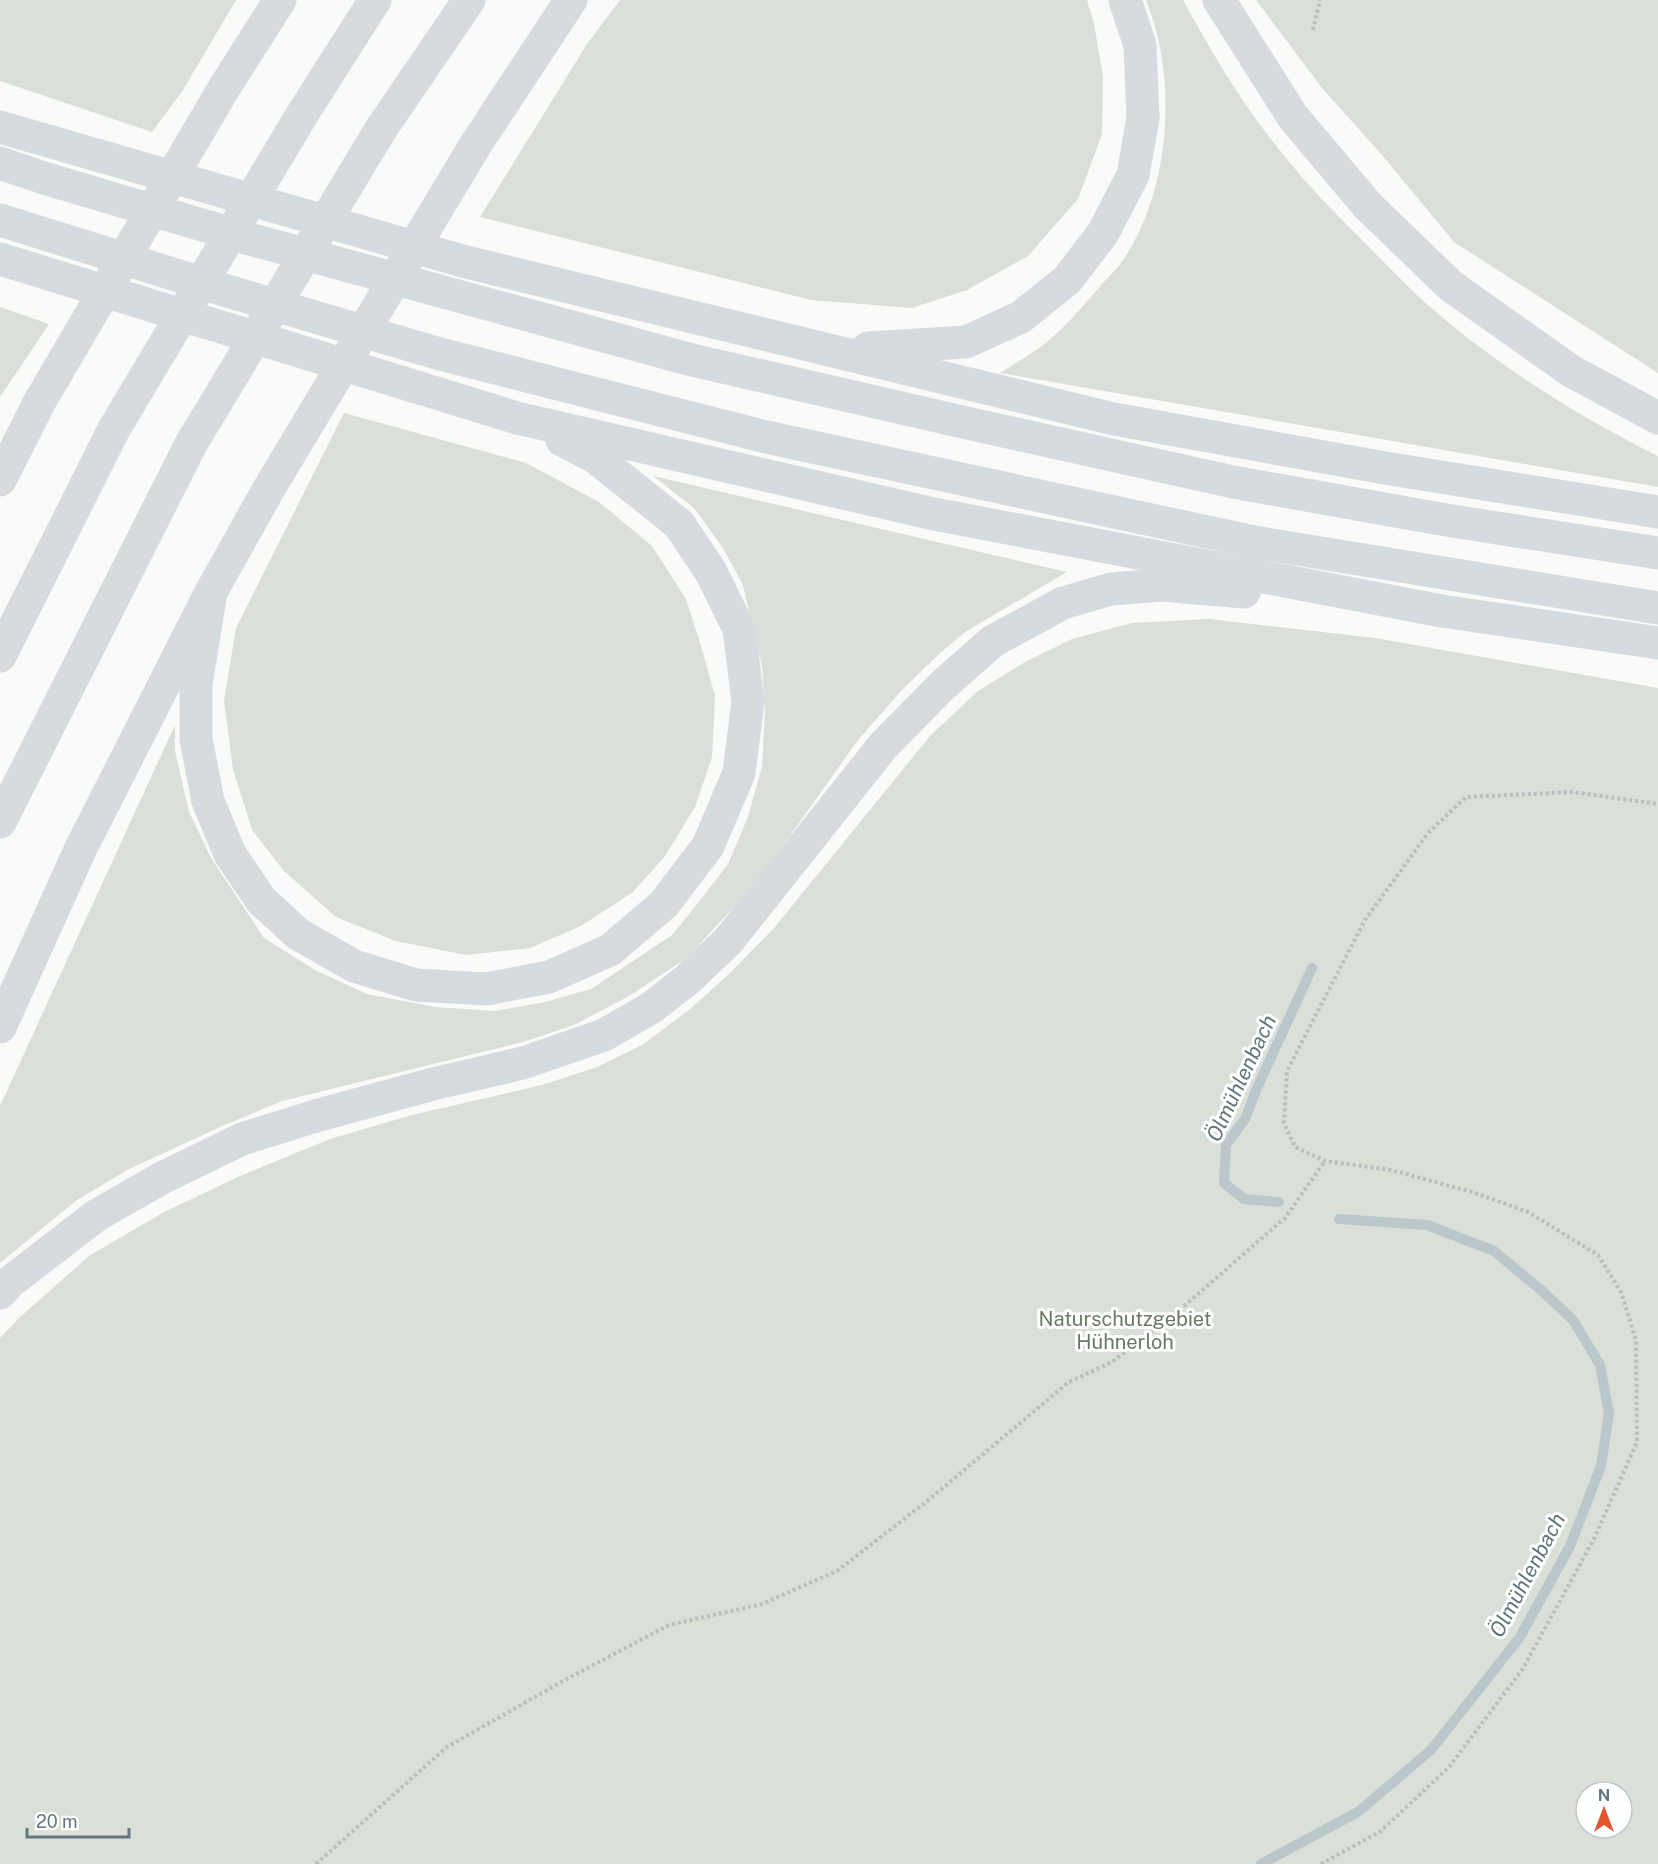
<svg xmlns="http://www.w3.org/2000/svg" width="1658" height="1864" font-family="'Public Sans',sans-serif">
  <style>
    .green { fill: #dadfd7; fill-rule: evenodd }
    .lines { fill: none; stroke-linecap: round; stroke-linejoin: round }
    .stream { stroke: #bbc7cb; stroke-width: 10 }
    .path { stroke: #bbbfc2; stroke-width: 4; stroke-dasharray: 3 3; stroke-linecap: butt }
    .motorway { stroke: #d6dbdf; stroke-width: 33 }
    .labels { text-anchor: middle; dominant-baseline: central; stroke-width: 6; stroke-linejoin: round; paint-order: stroke }
    .park-label { font-size: 20px; fill: #687a64; stroke: #fff }
    .water-label { font-size: 21px; font-style: italic; fill: #60757c; stroke: #fff }
  </style>
  <rect width="100%" height="100%" fill="#fafaf8"/>
  <g class="green">
    <polygon points="0,0 236,0 183,90 152,132 0,81"/>
    <polygon points="620,0 1087,0 1094,24 1103,76 1102,134 1078,199 1028,256 967,290 912,308 811,300 480,217 587,44"/>
    <path d="M1146,0H1183C1212,53 1243,106 1282,153C1307,185 1336,214 1365,243C1383,261 1401,280 1420,298C1489,360 1574,415 1658,456V487L1000,373C1015,363 1032,354 1046,343C1067,325 1085,304 1103,283C1110,275 1118,268 1124,259C1171,187 1178,79 1146,0Z"/>
    <polygon points="1256,0 1658,0 1658,373 1454,242 1382,155 1322,88"/>
    <polygon points="0,307 49,324 0,397"/>
    <polygon points="344,413 526,463 599,502 652,546 686,599 702,649 715,696 712,757 695,807 665,856 633,892 581,926 530,948 466,955 396,941 336,917 284,871 252,830 233,769 224,701 236,628"/>
    <polygon points="653,476 1067,572 965,632 939,654 901,691 858,740 787,840 743,897 687,958 629,996 574,1025 523,1042 282,1101 220,1127 129,1169 77,1200 0,1263 0,1106 175,725 175,751 189,812 211,858 264,938 315,970 367,994 435,1007 495,1011 545,1002 591,989 672,935 702,898 728,864 748,817 762,766 765,711 762,667 743,585 723,548 694,508"/>
    <path d="M1209,619L1375,638L1658,688V1864H0V1338L19,1318L89,1256L164,1212L240,1176L330,1139L412,1115L542,1085L597,1067L642,1045L690,1009L728,975L774,928L930,736L978,691L1025,662L1072,639L1132,623ZM1586,1792H1622V1828H1586Z"/>
  </g>
  <g class="lines">
    <g class="stream">
      <polyline points="1279,1202 1244,1199 1224,1183 1226,1145 1245,1119 1257,1088 1312,968"/>
      <polyline points="1261,1864 1358,1812 1431,1750 1520,1637 1570,1546 1601,1466 1609,1413 1600,1365 1573,1320 1541,1290 1494,1251 1427,1225 1339,1219"/>
    </g>
    <g class="path">
      <polyline points="1313,30 1320,0"/>
      <polyline points="316,1864 447,1747 563,1681 669,1625 762,1604 837,1571 926,1502 1069,1382 1112,1362 1183,1307 1285,1218 1325,1161"/>
      <polyline points="1321,1864 1381,1831 1449,1767 1522,1670 1594,1539 1637,1442 1636,1340 1621,1292 1598,1255 1528,1212 1472,1192 1391,1170 1325,1161 1295,1147 1284,1123 1287,1071 1365,920 1428,833 1466,797 1573,792 1658,804"/>
    </g>
    <g class="motorway">
      <polyline points="1219,0 1293,117 1368,206 1451,286 1571,371 1658,418"/>
      <polyline points="0,127 466,262 1114,419 1385,468 1658,512"/>
      <polyline points="0,163 47,179 253,240 692,360 967,423 1233,482 1446,520 1658,553"/>
      <polyline points="0,220 224,290 440,354 766,437 1254,542 1658,608"/>
      <polyline points="0,259 517,418 934,514 1442,611 1658,643"/>
      <polyline points="868,348 966,342 1021,317 1067,280 1103,233 1133,175 1143,118 1140,45 1125,0"/>
      <polyline points="0,480 40,401 224,88 280,0"/>
      <polyline points="211,592 196,684 196,739 208,801 230,854 261,900 298,934 354,966 416,985 486,989 549,977 610,950 664,904 708,846 739,773 748,702 739,629 711,572 679,524 595,457 562,440"/>
      <polyline points="0,656 114,429 303,113 375,0"/>
      <polyline points="0,822 191,444 381,129 469,0"/>
      <polyline points="0,1027 81,848 211,592 271,485 476,144 571,0"/>
      <polyline points="0,1293 10,1282 97,1215 162,1178 242,1139 319,1115 433,1084 523,1063 604,1035 651,1008 688,979 728,941 883,746 943,685 993,641 1063,603 1111,589 1162,585 1244,592"/>
    </g>
  </g>
  <g class="labels">
    <g class="park-label">
      <text x="1125" y="1319">Naturschutzgebiet<tspan x="1125" dy="23">Hühnerloh</tspan></text>
    </g>
    <g class="water-label">
      <text transform="translate(1241 1078) rotate(-65)">Ölmühlenbach</text>
      <text transform="translate(1527 1575) rotate(-62)">Ölmühlenbach</text>
    </g>
  </g>
  <g transform="translate(1604 1810)"><circle r="28" fill="#ffffff" stroke="#c1c8cd" stroke-width="1.5"/>
  <path d="M0-4.5L10 22L0 15L-10 22Z" fill="#e4572e"/>
  <text y="-9" font-size="16" font-weight="bold" text-anchor="middle" fill="#657683">N</text>
  </g>
  <path d="M27 1828v9h102v-9" fill="none" stroke="#657683" stroke-width="3"/>
  <text x="36" y="1828" font-size="18" fill="#657683" stroke="#ffffff" stroke-width="4.5" paint-order="stroke">20 m</text>
</svg>
